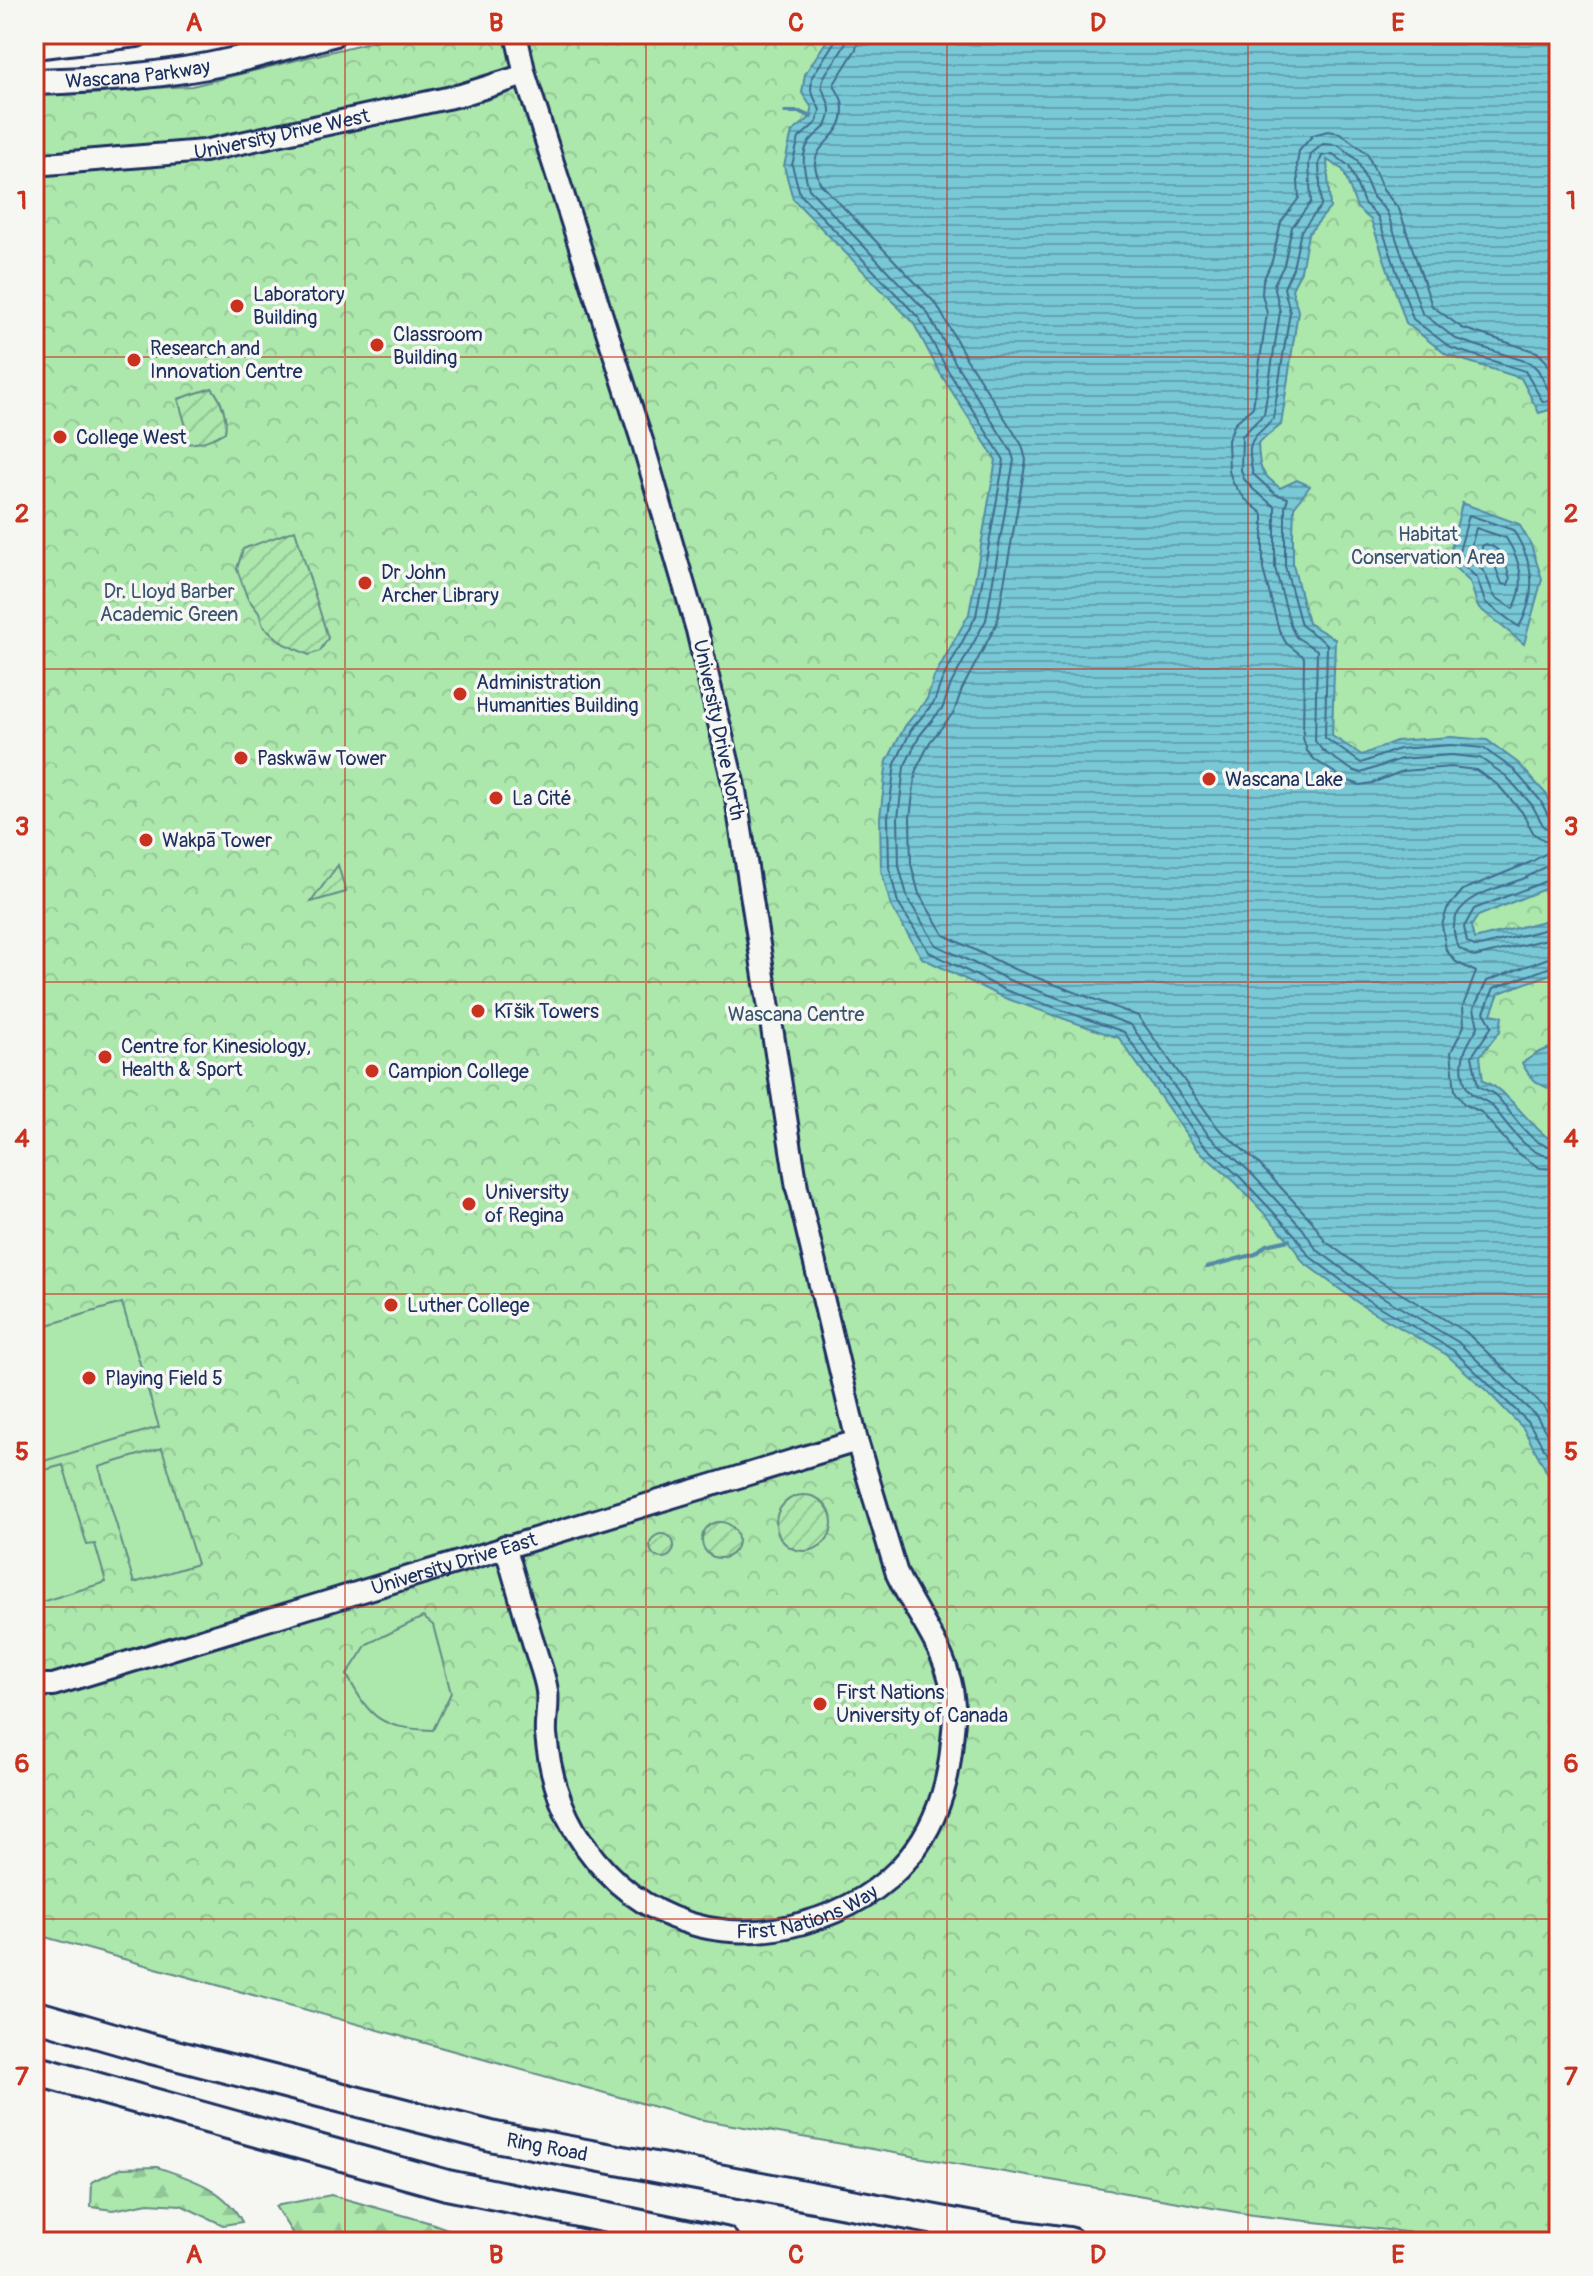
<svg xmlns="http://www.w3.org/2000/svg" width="1593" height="2276" font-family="Pangolin,sans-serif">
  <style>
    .forest { fill: url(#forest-firs); stroke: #648b85; stroke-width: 2 }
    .park { fill: url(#park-crowns); stroke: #648b85; stroke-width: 2 }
    .garden { fill: url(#garden-furrows); stroke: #648b85; stroke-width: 2 }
    .pitch { fill: #ace7ac; stroke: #648b85; stroke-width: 2 }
    .water { fill: url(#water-rules); stroke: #538ba6; stroke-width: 2 }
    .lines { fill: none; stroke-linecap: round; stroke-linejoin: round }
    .shore { stroke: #416c8e; stroke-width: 2 }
    .stream { stroke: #538ba6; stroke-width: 4 }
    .minor-casing { stroke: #1b2f5e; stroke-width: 26 }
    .major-casing { stroke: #1b2f5e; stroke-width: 30 }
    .highway-casing { stroke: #1b2f5e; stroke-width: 34 }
    .minor { stroke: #f6f6f2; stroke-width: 20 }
    .major { stroke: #f6f6f2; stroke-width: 24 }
    .highway { stroke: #f6f6f2; stroke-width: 28 }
    .grid { fill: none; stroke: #c8321e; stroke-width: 2; stroke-opacity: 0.55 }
    .poi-dot { fill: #c8321e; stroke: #f6f6f2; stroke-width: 3 }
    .labels { text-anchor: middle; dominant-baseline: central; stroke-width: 7; stroke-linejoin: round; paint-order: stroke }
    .street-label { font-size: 20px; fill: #1b2f5e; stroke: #f6f6f2 }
    .poi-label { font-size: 20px; fill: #1b2f5e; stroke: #f6f6f2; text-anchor: start }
    .park-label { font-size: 20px; fill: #38546e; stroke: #f6f6f2 }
    .neatline { fill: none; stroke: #c8321e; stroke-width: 3 }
    .grid-label { font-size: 26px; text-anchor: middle; font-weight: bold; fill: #c8321e }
  </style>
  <defs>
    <pattern id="forest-firs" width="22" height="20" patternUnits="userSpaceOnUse" patternTransform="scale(2)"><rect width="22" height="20" fill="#ace7ac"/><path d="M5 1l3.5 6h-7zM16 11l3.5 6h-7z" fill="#93c696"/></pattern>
    <pattern id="park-crowns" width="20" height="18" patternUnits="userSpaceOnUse" patternTransform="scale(2)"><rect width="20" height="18" fill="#ace7ac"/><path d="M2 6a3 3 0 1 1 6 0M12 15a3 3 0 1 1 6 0" fill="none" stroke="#93c696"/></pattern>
    <pattern id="garden-furrows" width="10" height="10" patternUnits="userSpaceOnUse" patternTransform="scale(2)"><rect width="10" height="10" fill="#ace7ac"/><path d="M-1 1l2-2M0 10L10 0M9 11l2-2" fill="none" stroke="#93c696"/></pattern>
    <pattern id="water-rules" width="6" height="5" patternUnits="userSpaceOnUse" patternTransform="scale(2)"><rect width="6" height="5" fill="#79c8d6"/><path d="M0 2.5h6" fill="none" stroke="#62a3b1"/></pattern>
  </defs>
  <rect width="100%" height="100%" fill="#f6f6f2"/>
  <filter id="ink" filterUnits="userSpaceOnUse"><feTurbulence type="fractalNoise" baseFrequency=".0125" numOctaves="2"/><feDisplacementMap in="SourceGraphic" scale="16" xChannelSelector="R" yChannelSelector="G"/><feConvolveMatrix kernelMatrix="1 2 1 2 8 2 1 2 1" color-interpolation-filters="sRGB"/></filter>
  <g filter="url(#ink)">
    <g class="forest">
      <path d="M157,2167C190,2178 226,2189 242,2222L223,2225L181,2205L148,2203L113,2210L91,2207L92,2182L121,2168Z"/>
      <polygon points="331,2195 431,2223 483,2242 298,2242 275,2206"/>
    </g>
    <polygon class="park" points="402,34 1559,34 1559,2242 1495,2242 1253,2215 698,2119 34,1934 34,94 192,86"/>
    <g class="garden">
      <path d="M212,388C221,399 228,417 225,432C214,439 197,445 185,443L181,436L188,433L178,399Z"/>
      <polygon points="295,530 328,638 320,651 309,655 284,644 263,626 259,613 247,597 237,569 243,549"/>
      <polygon points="338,865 346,892 311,902"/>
      <circle cx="804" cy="1523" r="28"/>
      <circle cx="720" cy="1540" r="18"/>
      <circle cx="662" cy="1546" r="12"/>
    </g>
    <g class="pitch">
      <polygon points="122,1303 159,1427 34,1464 34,1329"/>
      <polygon points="162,1448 197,1564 134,1583 99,1467"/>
      <polygon points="63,1465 87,1545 95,1544 106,1582 38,1603 34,1591 34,1473"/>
      <path d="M423,1617L433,1625L451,1693L433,1730C381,1728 371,1720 347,1675L367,1644Z"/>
    </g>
    <g class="water">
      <path d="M831,34H1559V407L1539,413L1521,378L1447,355L1406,323L1371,220L1357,208L1343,170L1327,160L1330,208L1308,234L1301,271L1292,289L1298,311L1281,425L1258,443C1259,468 1259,472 1280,488L1297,480L1310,486L1294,507L1293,535V565L1308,623L1335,639L1332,736L1362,755L1396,741L1451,737L1487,740L1518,763L1547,795L1559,821V875L1552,886L1478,916L1471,926L1474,939L1559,917V971L1499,993L1491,1014L1502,1016L1500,1031L1480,1056L1483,1081C1511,1092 1526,1123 1551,1140L1559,1138V1494L1523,1428L1488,1392L1447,1355L1361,1305L1303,1262L1289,1240L1235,1182L1196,1148L1119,1038L1002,997L922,958L891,906L881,869L880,817L887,761L905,726L927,699L934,677L969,614L996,460L940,373L913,322L793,199L784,166L792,132L811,117L812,108L802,93L805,74Z"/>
      <polygon points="1462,503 1519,524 1531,545 1542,579 1524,644 1478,607 1470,582 1448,561"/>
      <path d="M1559,1045V1092C1540,1086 1531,1081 1522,1063L1539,1052Z"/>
    </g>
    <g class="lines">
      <g class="shore">
        <polyline points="837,34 835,41 812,77 811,91 820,110 817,122 799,138 792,165 800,194 919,318 947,369 1004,460 976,616 942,680 934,702 911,730 895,764 888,817 889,867 898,903 929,952 1005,990 1124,1032 1202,1143 1240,1177 1295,1235 1309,1256 1366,1299 1453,1350 1529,1423 1559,1474"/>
        <path d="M847,34C846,51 831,63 824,77C817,91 831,98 830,112C829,129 819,130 810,141C799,155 805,174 809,189L927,312L956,364L1011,451L1014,460L986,620L951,684L943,707L920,735L904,767L898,818L899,866L908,899L936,945L1009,980L1131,1025L1209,1136L1248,1170L1303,1229L1316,1249L1371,1290L1458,1342L1537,1417L1559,1454"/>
        <path d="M859,34L856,49L834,84C836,90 840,95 842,101C849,136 816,140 815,164C815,170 818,177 820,183L937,305L966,358L1022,445L1026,460L997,623L962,689L954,712L930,742L916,770L910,818L911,864L919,894L944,935L1014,969L1138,1016L1218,1128L1257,1162L1312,1221L1325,1241L1378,1280L1466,1332L1544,1407L1559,1431"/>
        <polyline points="1559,378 1555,376 1546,361 1537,352 1462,328 1432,306 1399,209 1383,190 1367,153 1340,133 1328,131 1313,135 1299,151 1297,164 1299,198 1281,222 1272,261 1263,281 1262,294 1267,313 1253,407 1235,423 1228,440 1229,471 1233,483 1245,499 1263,514 1263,569 1279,630 1286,643 1304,657 1303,738 1307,751 1315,760 1346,780 1360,785 1372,783 1403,771 1451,767 1476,770 1498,785 1522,812 1534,834 1554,846 1552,850 1531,862 1463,890 1447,909 1442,925 1446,950 1456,962 1476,972 1463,1006 1464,1026 1451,1052 1455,1091 1464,1104 1481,1112 1516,1152 1540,1168 1559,1169"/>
        <polyline points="1559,390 1548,389 1538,370 1531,363 1456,339 1422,313 1387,212 1373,197 1357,160 1338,145 1323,144 1311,154 1309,164 1311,202 1292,227 1284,265 1274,284 1280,312 1264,414 1242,436 1241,470 1244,479 1254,490 1275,507 1275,568 1291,627 1296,637 1317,650 1315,741 1323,751 1352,770 1361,773 1401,759 1451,755 1480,758 1506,776 1532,805 1544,827 1559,832"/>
        <path d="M1559,400L1543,402L1525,371L1451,348L1413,319L1378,217L1364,203L1349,166L1333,154L1322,156L1319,163L1321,206L1301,231L1293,268L1284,288L1290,312L1273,419C1252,441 1245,438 1253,474L1275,494L1288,498L1285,507V566L1301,625L1327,644L1325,738L1361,763L1399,749L1451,745L1483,748L1513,769L1540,800L1550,819L1559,822"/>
        <path d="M1469,515L1513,530C1534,563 1538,592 1519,627L1485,602L1477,578L1457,559Z"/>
        <path d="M1476,528L1506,538C1521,561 1527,585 1513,609L1494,596L1485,573L1469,555Z"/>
        <path d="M1486,544C1505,550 1505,562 1510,579L1508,585L1502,584L1495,566L1482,552V546Z"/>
        <path d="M1559,863C1546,863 1537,873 1525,878C1493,890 1436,901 1459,948L1474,957L1559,936"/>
        <polyline points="1559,873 1552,874 1546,881 1474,909 1464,927 1467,942 1476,947 1559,926"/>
        <path d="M1559,954L1487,981L1474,1008L1478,1027C1465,1047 1457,1062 1466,1086C1471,1098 1483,1098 1491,1105C1509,1124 1529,1162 1559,1156"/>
        <path d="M1559,964L1494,988L1484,1012L1492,1026L1472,1056L1478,1086C1483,1089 1490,1091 1495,1095C1513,1111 1531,1152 1559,1146"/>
      </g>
      <g class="stream">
        <polyline points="785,112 800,112 811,117"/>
        <polyline points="1207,1267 1256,1254 1266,1245 1289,1240"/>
      </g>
      <g class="minor-casing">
        <g id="minor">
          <path id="s1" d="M34,165L204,151L461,95L525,75"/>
          <path id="s2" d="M505,1546C515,1579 524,1612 534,1645C538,1660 545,1676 547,1691C549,1705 545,1720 546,1734C549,1767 558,1802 575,1831C625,1913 710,1949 803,1923C893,1898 945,1835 952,1741C953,1730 955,1717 954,1705C951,1654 917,1618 897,1574L857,1441L797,1188L735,791L697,630L643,444L525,75L516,34"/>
          <path id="s3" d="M34,1685H53L857,1441"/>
        </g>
      </g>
      <g class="major-casing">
        <g id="major">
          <polyline points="34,46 137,34"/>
          <path id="s4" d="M34,82C100,80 166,76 231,61C265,53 299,43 332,34"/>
        </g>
      </g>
      <g class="highway-casing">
        <g id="highway">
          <path id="s5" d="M34,2015L148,2048L495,2137L1010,2234L1069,2242"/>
          <polyline points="34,2070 447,2185 724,2242"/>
        </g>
      </g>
      <use href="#minor" class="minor"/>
      <use href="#major" class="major"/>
      <use href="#highway" class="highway"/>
    </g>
  </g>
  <path class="grid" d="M345,34V2242M646,34V2242M947,34V2242M1248,34V2242M34,357H1559M34,669H1559M34,982H1559M34,1294H1559M34,1607H1559M34,1919H1559"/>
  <g class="poi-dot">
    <circle cx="237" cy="306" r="8"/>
    <circle cx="377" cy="345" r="8"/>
    <circle cx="134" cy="360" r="8"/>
    <circle cx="60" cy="437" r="8"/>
    <circle cx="365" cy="583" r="8"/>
    <circle cx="460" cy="694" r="8"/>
    <circle cx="241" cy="758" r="8"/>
    <circle cx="1209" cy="779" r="8"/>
    <circle cx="496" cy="798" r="8"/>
    <circle cx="146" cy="840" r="8"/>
    <circle cx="478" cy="1011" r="8"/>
    <circle cx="105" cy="1057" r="8"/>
    <circle cx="372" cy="1071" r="8"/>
    <circle cx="469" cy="1204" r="8"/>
    <circle cx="391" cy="1305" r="8"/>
    <circle cx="89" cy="1378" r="8"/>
    <circle cx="820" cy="1704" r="8"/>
  </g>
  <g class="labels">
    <g class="street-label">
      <text stroke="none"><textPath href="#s4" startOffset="104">Wascana Parkway</textPath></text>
      <text stroke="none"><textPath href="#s1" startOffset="250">University Drive West</textPath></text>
      <text transform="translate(719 730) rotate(78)">University Drive North</text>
      <text stroke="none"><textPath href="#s3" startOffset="438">University Drive East</textPath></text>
      <text stroke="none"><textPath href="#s2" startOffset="568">First Nations Way</textPath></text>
      <text stroke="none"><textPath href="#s5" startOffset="530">Ring Road</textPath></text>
    </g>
    <g class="poi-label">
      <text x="253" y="294">Laboratory<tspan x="253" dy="23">Building</tspan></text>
      <text x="393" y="334">Classroom<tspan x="393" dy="23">Building</tspan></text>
      <text x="150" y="348">Research and<tspan x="150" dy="23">Innovation Centre</tspan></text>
      <text x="76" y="437">College West</text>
      <text x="381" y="572">Dr John<tspan x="381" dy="23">Archer Library</tspan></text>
      <text x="476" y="682">Administration<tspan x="476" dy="23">Humanities Building</tspan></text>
      <text x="257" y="758">Paskwāw Tower</text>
      <text x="1225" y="779">Wascana Lake</text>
      <text x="512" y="798">La Cité</text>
      <text x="162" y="840">Wakpā Tower</text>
      <text x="494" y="1011">Kīšik Towers</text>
      <text x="121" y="1046">Centre for Kinesiology,<tspan x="121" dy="23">Health &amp; Sport</tspan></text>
      <text x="388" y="1071">Campion College</text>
      <text x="485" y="1192">University<tspan x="485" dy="23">of Regina</tspan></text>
      <text x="407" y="1305">Luther College</text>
      <text x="105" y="1378">Playing Field 5</text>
      <text x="836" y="1692">First Nations<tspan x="836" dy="23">University of Canada</tspan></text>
    </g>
    <g class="park-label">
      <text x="1428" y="534">Habitat<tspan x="1428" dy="23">Conservation Area</tspan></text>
      <text x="169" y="591">Dr. Lloyd Barber<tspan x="169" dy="23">Academic Green</tspan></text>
      <text x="796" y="1014">Wascana Centre</text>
    </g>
  </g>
  <rect width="1593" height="2276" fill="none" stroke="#f6f6f2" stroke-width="88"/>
  <rect x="44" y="44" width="1505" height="2188" class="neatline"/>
  <g class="grid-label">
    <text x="194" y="31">A</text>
    <text x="496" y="31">B</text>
    <text x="796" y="31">C</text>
    <text x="1098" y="31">D</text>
    <text x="1398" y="31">E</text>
    <text x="22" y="209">1</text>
    <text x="1571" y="209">1</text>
    <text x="22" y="522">2</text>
    <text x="1571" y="522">2</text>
    <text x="22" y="835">3</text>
    <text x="1571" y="835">3</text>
    <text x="22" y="1147">4</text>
    <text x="1571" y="1147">4</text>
    <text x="22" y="1460">5</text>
    <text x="1571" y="1460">5</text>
    <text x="22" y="1772">6</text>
    <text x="1571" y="1772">6</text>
    <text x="22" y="2085">7</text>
    <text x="1571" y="2085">7</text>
    <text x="194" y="2263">A</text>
    <text x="496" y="2263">B</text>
    <text x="796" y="2263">C</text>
    <text x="1098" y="2263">D</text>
    <text x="1398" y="2263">E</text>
  </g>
</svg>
